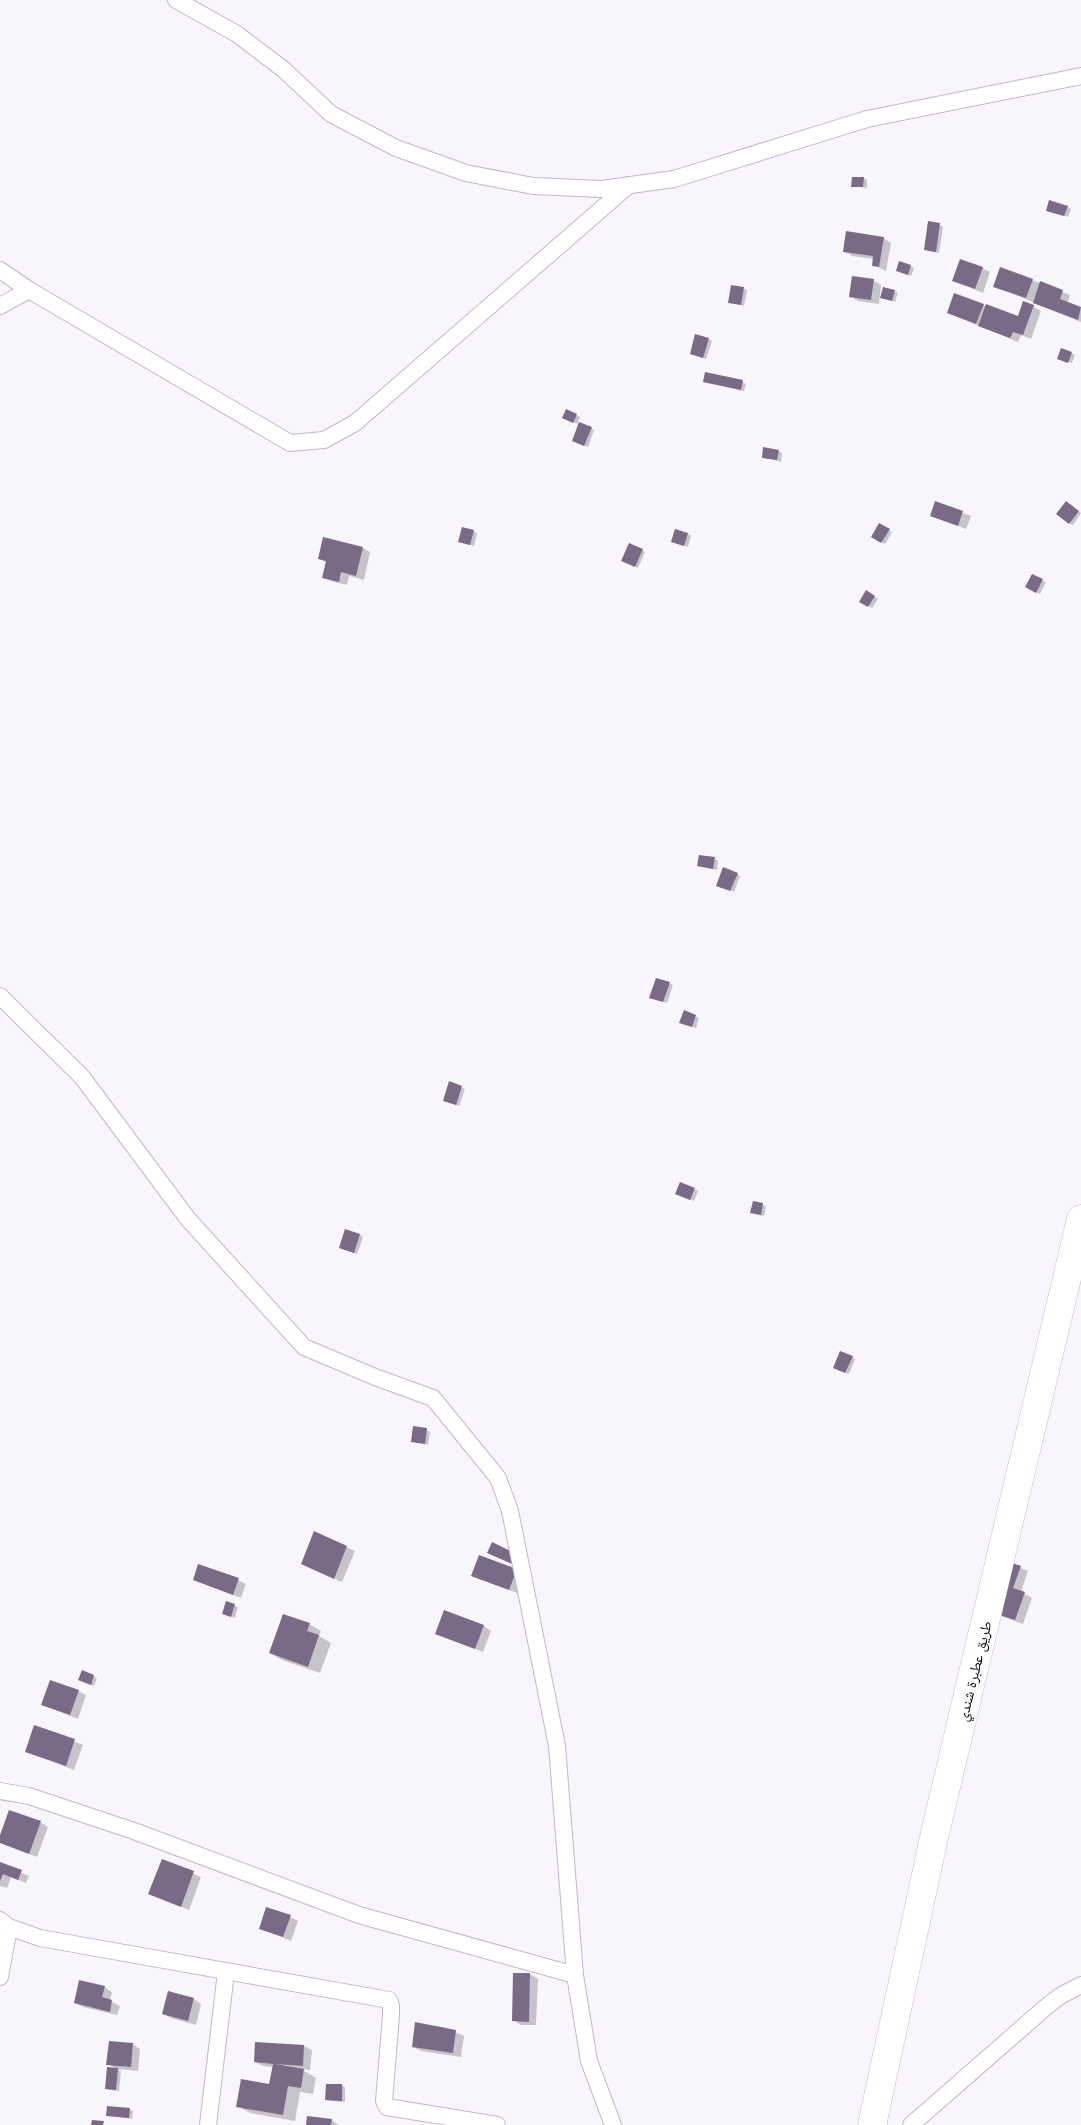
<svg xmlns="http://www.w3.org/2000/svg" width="1081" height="2125" font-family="Montserrat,'Noto Naskh Arabic',sans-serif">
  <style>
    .shadow { fill: #0003 }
    .building { fill: #796a85 }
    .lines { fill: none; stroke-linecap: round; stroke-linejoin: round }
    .street-casing { stroke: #c5b4d2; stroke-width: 18 }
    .highway-casing { stroke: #c5b4d2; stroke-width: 29 }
    .street { stroke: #fff; stroke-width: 16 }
    .highway { stroke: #fff; stroke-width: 28 }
    .labels { text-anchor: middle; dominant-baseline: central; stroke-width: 4.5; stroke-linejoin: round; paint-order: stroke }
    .street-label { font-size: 15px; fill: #110c16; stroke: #fff }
  </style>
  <rect width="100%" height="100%" fill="#f9f5fc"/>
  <g class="shadow">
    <polygon points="864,178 867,180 867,188 853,186"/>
    <polygon points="1067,207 1071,209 1068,217 1047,210"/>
    <polygon points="940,225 943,227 939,253 928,251 925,249"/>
    <polygon points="883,238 891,243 886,271 873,265 874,259 852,256 845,251"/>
    <polygon points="910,266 914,268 911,276 898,271"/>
    <polygon points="982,268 990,272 983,293 954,280"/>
    <polygon points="873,280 881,285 879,304 858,301 850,296"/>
    <polygon points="1032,280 1070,295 1067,304 1081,309 1081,322 994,286"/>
    <polygon points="743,288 747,290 744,306 729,302"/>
    <polygon points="894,291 898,293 895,302 882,297"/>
    <polygon points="983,305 1018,317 1033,306 1041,311 1031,339 1021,335 1018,342 948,313"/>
    <polygon points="708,339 712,341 706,359 691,354"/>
    <polygon points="1071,353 1075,355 1072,363 1062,360"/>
    <polygon points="704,382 742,382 746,384 744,391"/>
    <polygon points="566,410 580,417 577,424 567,419"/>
    <polygon points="591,428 594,430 588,447 577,443"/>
    <polygon points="778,451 782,453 781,462 763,457"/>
    <polygon points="936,503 971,516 966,529 932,516"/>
    <polygon points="1070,505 1081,513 1073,525 1069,523"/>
    <polygon points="879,525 892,532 885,544 873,537"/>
    <polygon points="473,531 477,533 474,546 460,542"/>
    <polygon points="688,534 691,536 688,547 676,543"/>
    <polygon points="363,548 370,552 364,580 349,576 347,585 331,581 323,577 327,563 319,558"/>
    <polygon points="642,550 645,552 638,568 626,562"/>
    <polygon points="1032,576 1046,582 1040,594 1027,587"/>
    <polygon points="866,592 878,599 872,608 860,601"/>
    <polygon points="715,859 718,861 717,870 698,866"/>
    <polygon points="737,874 740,876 734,892 721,887"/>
    <polygon points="669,983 673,985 667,1003 654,999"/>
    <polygon points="685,1012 699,1018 696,1028 684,1024"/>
    <polygon points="450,1083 465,1089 459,1106 448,1102"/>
    <polygon points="681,1184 698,1191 694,1201 680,1195"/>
    <polygon points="754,1202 766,1206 764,1216 755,1214"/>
    <polygon points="360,1235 363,1237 357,1254 343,1249"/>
    <polygon points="852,1357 855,1359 849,1374 838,1370"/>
    <polygon points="426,1430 430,1432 428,1445 412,1441"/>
    <polygon points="315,1533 355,1551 342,1582 302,1564"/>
    <polygon points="1002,1560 1028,1571 1021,1592 1032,1598 1023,1624 993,1613"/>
    <polygon points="524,1575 517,1593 473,1576"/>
    <polygon points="194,1580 238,1580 246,1584 241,1598"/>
    <polygon points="227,1603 238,1607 235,1618 227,1615"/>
    <polygon points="309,1624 321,1631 319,1636 331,1643 320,1673 282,1660 270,1653"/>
    <polygon points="484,1626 491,1631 483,1652 436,1634"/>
    <polygon points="83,1672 97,1678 94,1686 83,1682"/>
    <polygon points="78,1691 86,1695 78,1719 43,1705"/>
    <polygon points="35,1726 83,1745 74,1770 26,1751"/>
    <polygon points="40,1822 48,1827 37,1857 0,1842 0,1839"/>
    <polygon points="162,1860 201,1877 189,1910 150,1894"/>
    <polygon points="0,1863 29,1876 26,1883 11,1877 7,1888 0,1886"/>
    <polygon points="290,1917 298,1921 291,1941 260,1928"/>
    <polygon points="530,1974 538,1979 536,2025 521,2025 513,2020"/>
    <polygon points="104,1987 112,1992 110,2001 120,2006 117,2015 83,2007 75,2003"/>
    <polygon points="194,1999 201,2004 196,2025 171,2018 163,2014"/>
    <polygon points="416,2024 443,2027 464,2036 461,2057 421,2051 413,2047"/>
    <polygon points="132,2044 140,2049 138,2071 117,2069 121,2071 119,2091 110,2090 106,2088 117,2069 108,2064"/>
    <polygon points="304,2046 312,2050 310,2070 301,2069 316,2078 313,2094 300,2092 295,2121 250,2113 238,2106 270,2085 273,2067 263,2066 255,2062"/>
    <polygon points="342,2085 345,2087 345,2102 330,2101 326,2099"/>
    <polygon points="129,2109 133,2111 132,2119 107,2115"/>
    <polygon points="331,2120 339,2125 307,2125"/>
  </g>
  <g class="building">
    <polygon points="852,177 864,177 863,187 851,187"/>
    <polygon points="1049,200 1068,206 1064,216 1046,211"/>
    <polygon points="928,221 940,223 936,252 924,250"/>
    <polygon points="846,231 884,237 879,267 872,266 873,256 843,252"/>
    <polygon points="960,259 983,267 975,289 952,281"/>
    <polygon points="899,261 911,265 908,275 896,271"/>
    <polygon points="1000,267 1033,279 1026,298 993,287"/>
    <polygon points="852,276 874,279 871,300 849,297"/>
    <polygon points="1040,281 1063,290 1060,299 1081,307 1078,320 1033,303"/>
    <polygon points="731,285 744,287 741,305 728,303"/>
    <polygon points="883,287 895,290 892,301 880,298"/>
    <polygon points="954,293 984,304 976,324 947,313"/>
    <polygon points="1023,301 1034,305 1023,335 1013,332 1010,338 978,326 986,304 1018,316"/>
    <polygon points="695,334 709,338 703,358 690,354"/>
    <polygon points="1061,348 1072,352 1068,363 1057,359"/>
    <polygon points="705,372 743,380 741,390 703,382"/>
    <polygon points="566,409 577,414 573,423 562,418"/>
    <polygon points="579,422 592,427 584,446 572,441"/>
    <polygon points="763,447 779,450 777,460 762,458"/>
    <polygon points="935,501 963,511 958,526 930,516"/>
    <polygon points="1066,501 1079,511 1069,524 1056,514"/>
    <polygon points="879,523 890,529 881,543 871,537"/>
    <polygon points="462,527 474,530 470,545 458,542"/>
    <polygon points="675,529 688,533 684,546 671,542"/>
    <polygon points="323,537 363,547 356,576 341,572 339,582 322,578 326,561 318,559"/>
    <polygon points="629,543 643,549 635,567 621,561"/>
    <polygon points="1032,574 1043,579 1036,593 1025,587"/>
    <polygon points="866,590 875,596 868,607 859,602"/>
    <polygon points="699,855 715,857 713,869 697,866"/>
    <polygon points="723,867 738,873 730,891 716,886"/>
    <polygon points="656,978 670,982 663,1002 649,998"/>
    <polygon points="684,1010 696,1015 692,1027 679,1023"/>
    <polygon points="449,1081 462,1086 456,1105 443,1101"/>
    <polygon points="680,1182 695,1188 690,1200 675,1194"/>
    <polygon points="753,1201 763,1203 761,1215 750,1213"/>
    <polygon points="345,1229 360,1234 354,1253 339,1248"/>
    <polygon points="840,1351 853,1356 845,1373 833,1368"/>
    <polygon points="413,1426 427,1428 425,1444 411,1442"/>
    <polygon points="314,1531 347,1546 334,1579 301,1564"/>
    <polygon points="492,1542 517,1554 512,1564 487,1553"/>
    <polygon points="479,1555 517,1569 509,1590 471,1576"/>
    <polygon points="1002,1559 1021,1566 1013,1588 1025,1592 1015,1620 984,1610"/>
    <polygon points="198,1564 239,1578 233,1595 193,1580"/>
    <polygon points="226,1601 235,1604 231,1617 222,1614"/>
    <polygon points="444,1610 484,1625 475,1649 435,1634"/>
    <polygon points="283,1614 310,1623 307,1631 319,1635 308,1667 269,1653"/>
    <polygon points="82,1670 94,1675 91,1685 78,1680"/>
    <polygon points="50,1680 79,1690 70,1715 41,1705"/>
    <polygon points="34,1725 75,1739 66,1766 25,1752"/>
    <polygon points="9,1810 41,1821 29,1854 0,1843 0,1835"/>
    <polygon points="162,1859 194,1871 181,1907 148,1894"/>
    <polygon points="0,1862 22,1870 18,1880 3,1874 0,1881"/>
    <polygon points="266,1907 291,1915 283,1937 259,1929"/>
    <polygon points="513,1973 530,1973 529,2022 512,2021"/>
    <polygon points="79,1980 105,1986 102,1997 112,2000 110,2012 74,2003"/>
    <polygon points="168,1991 194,1998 188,2021 162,2014"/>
    <polygon points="415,2022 456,2030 453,2053 412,2047"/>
    <polygon points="109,2041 133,2043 131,2067 106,2065"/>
    <polygon points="255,2042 304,2045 303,2066 275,2064 304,2069 301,2088 288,2086 283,2115 236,2107 241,2079 269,2084 273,2064 254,2062"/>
    <polygon points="107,2067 118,2068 116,2090 105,2089"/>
    <polygon points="326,2084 342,2084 342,2101 325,2100"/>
    <polygon points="107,2106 130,2108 129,2118 106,2116"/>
    <polygon points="307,2116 332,2119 331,2125 306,2125"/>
    <polygon points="92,2120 104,2121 103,2125 91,2125"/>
  </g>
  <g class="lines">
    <g class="street-casing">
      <g id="street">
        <polyline points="176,0 237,34 283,69 331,114 396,148 466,173 533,186 602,189 674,179 867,119 1081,76"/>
        <polyline points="0,270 29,290 290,443 324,440 355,423 629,185"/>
        <polyline points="0,306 29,290"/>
        <polyline points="0,996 82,1077 188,1219 304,1347 375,1377 433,1398 498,1478 510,1511 557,1746 575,1975 589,2061 613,2125"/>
        <polyline points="0,1791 29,1796 134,1831 359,1915 575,1975"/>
        <polyline points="0,1920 9,1927 40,1938 389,2000 391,2005 391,2016 384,2101 387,2107 497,2125"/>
        <polyline points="0,1977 9,1927"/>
        <polyline points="208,2125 226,1972"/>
        <polyline points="911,2125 1046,2007 1060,1996 1081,1985"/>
      </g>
    </g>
    <g class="highway-casing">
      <polyline id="highway" points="872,2125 935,1833 1081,1219"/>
    </g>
    <use href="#street" class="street"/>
    <use href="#highway" class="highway"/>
  </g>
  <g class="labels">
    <g class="street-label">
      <text transform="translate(974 1671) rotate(-76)">طريق عطبرة شندي</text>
    </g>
  </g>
</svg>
